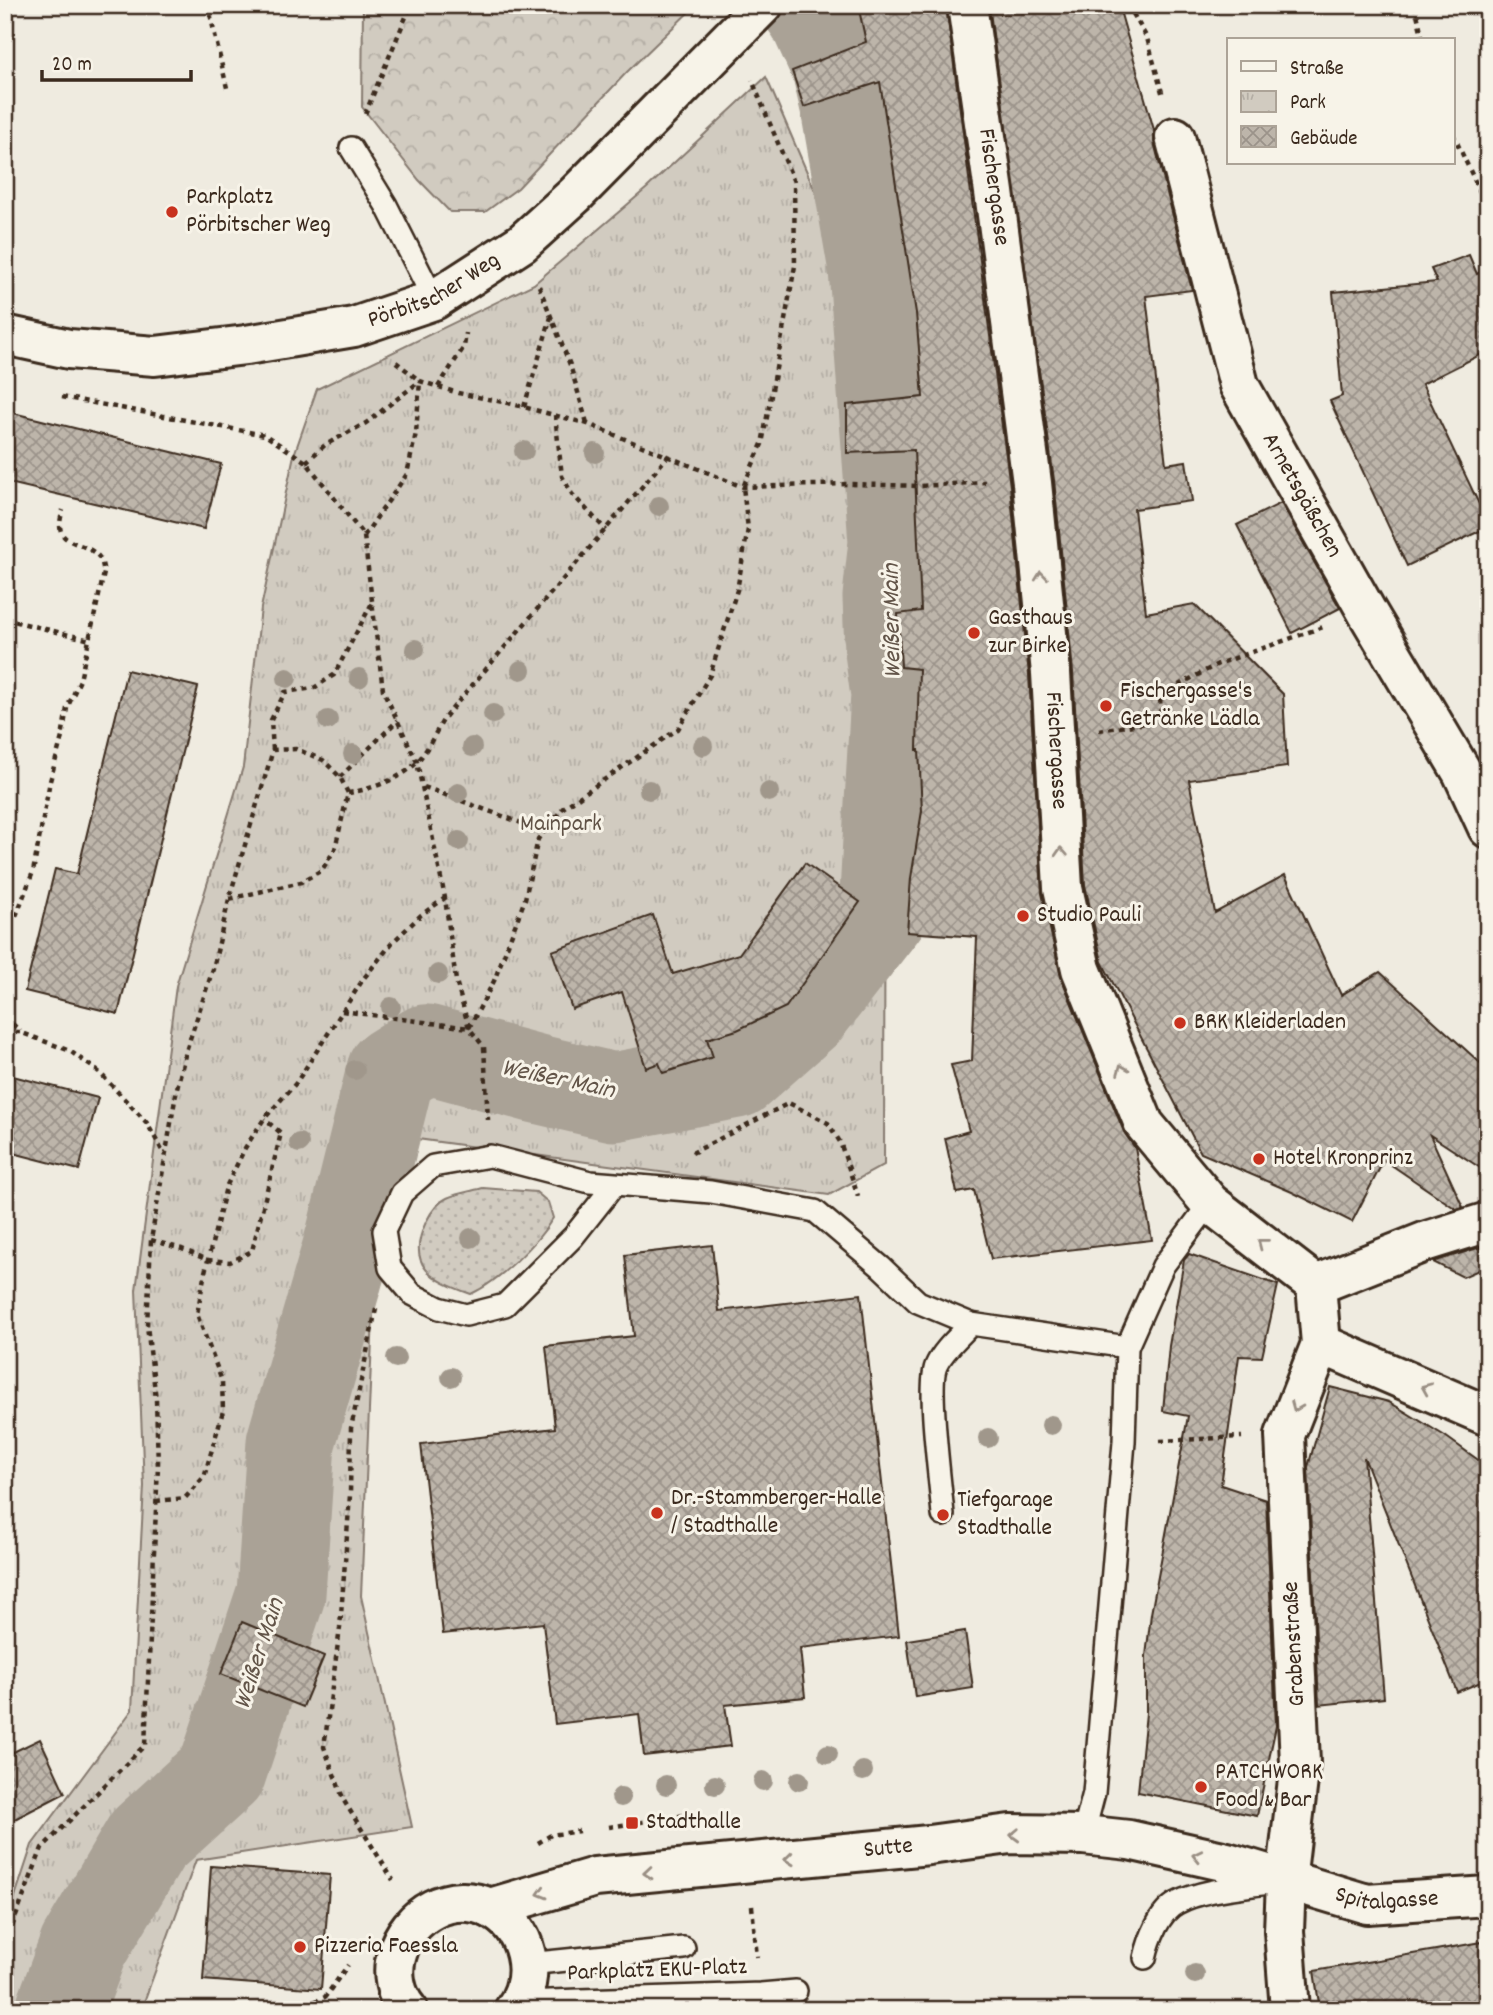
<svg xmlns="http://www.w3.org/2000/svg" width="1493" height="2015" font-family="Dekko,sans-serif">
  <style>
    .grass { fill: url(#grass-dots); stroke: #867a6f; stroke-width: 2 }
    .forest { fill: url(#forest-crowns); stroke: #867a6f; stroke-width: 2 }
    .park { fill: url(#park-tufts); stroke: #867a6f; stroke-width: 2 }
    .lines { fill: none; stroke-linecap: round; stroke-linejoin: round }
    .river { stroke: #aaa296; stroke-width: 89 }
    .building { fill: url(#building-cross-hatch); stroke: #3b2a1e; stroke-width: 2 }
    .lane-casing { stroke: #3b2a1e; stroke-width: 26 }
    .street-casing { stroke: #3b2a1e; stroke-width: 44 }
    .secondary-casing { stroke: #3b2a1e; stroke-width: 44 }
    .path { stroke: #3b2a1e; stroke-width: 4.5; stroke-dasharray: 5 5; stroke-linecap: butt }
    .lane { stroke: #f7f3e8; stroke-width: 21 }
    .street { stroke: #f7f3e8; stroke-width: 38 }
    .secondary { stroke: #f7f3e8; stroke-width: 38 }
    .tree { fill: #a0978b }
    .oneway { stroke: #998e83 }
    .poi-dot { fill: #c8321e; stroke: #f7f3e8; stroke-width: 2.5 }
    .labels { text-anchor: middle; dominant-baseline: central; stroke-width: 6; stroke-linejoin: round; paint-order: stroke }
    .street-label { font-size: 24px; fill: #3b2a1e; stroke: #f7f3e8 }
    .poi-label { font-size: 24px; fill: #3b2a1e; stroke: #f7f3e8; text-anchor: start }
    .park-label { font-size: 24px; fill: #605246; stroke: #f7f3e8 }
    .water-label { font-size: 26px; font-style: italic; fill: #625448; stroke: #f7f3e8 }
  </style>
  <defs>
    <pattern id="grass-dots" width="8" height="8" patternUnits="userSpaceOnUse" patternTransform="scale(1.75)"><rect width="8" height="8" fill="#d1cbc0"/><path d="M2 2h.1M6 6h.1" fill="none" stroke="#b4aea5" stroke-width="1.8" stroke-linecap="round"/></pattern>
    <pattern id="forest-crowns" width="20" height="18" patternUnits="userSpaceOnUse" patternTransform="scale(1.75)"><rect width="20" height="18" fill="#d1cbc0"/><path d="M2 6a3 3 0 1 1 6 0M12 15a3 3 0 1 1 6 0" fill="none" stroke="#b4aea5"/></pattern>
    <pattern id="park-tufts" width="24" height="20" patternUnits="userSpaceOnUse" patternTransform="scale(1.75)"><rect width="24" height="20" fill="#d1cbc0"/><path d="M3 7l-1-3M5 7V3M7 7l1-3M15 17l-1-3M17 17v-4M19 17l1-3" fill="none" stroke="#b4aea5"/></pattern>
    <pattern id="building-cross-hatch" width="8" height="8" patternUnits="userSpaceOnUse" patternTransform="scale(1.75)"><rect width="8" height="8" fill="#bdb5aa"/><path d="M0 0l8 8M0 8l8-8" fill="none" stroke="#9b938a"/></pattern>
  </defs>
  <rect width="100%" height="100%" fill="#efebe0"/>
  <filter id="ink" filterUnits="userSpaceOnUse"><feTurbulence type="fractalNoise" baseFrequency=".0143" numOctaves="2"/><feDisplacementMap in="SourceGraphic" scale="14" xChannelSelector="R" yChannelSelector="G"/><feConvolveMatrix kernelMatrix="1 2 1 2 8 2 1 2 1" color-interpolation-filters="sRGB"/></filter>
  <g filter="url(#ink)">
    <path class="grass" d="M483,1188L536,1192L548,1202L553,1218C537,1244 499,1281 471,1294C432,1280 405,1266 426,1222C430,1214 438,1202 447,1198C457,1193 472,1191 483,1188Z"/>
    <polygon class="forest" points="363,5 696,5 627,72 518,188 485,212 450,212 419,180 362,107"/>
    <polygon class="park" points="766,77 841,251 865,446 885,689 884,1165 829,1195 395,1136 374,1293 361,1596 412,1827 196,1860 141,2010 5,2010 5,1927 32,1845 132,1710 144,1486 136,1290 176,986 243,767 261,608 294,455 317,389 534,284 647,188"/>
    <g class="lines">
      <polyline class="river" points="60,2010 83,1948 147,1840 222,1772 281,1594 291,1442 350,1237 391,1071 426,1049 537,1079 614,1097 736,1074 806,1012 883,913 895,694 889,651 887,597 893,542 873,269 845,107 836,68 812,15 805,5"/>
    </g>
    <g class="building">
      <polygon points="858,5 946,5 1010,486 1029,675 1042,893 1061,977 1124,1132 1135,1148 1152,1240 991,1259 974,1190 957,1193 945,1138 969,1131 951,1065 972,1061 977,937 907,932 911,878 922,811 919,750 917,750 919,669 901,667 898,614 921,611 914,450 847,453 847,405 923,397 916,313 880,82 804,107 792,71 866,42"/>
      <polygon points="989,5 1066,5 1067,13 1119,7 1154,130 1154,142 1192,290 1146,296 1166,464 1186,461 1192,501 1134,509 1146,613 1194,604 1283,694 1287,767 1189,780 1215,913 1285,875 1341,995 1380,972 1488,1070 1488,1173 1430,1135 1463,1207 1456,1209 1384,1160 1352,1222 1292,1192 1201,1153 1102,962 1085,885 1073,672 1054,480"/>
      <polygon points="1469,255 1477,274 1488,268 1488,351 1422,384 1488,523 1488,527 1407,566 1330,401 1342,396 1333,292 1437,282 1431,269"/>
      <polygon points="5,411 221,464 204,529 5,482"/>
      <polygon points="1281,503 1340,608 1292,633 1237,525"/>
      <polygon points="127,670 198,687 118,1014 25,991 55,869 77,874"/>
      <polygon points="805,863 860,902 786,1007 737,1030 707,1039 713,1057 663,1073 659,1063 646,1068 622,992 572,1009 552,951 653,915 673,974 739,954"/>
      <polygon points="5,1074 98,1098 79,1170 5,1151"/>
      <polygon points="712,1245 719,1311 861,1294 899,1636 800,1648 805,1697 725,1705 731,1746 644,1756 639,1714 555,1724 543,1623 443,1634 421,1444 555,1428 546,1346 634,1336 625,1255"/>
      <polygon points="1481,1247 1488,1266 1463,1277 1433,1262"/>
      <polygon points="1189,1254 1278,1285 1262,1357 1239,1356 1221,1485 1266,1500 1276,1726 1257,1816 1138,1792 1146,1713 1146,1656 1151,1614 1188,1416 1163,1411 1169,1346 1184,1260"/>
      <polygon points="1330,1387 1389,1402 1445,1436 1488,1467 1488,1679 1457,1692 1364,1457 1384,1698 1319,1705 1308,1467"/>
      <polygon points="242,1622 324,1656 303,1707 221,1674"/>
      <polygon points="965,1631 973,1688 915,1697 907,1640"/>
      <polygon points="40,1739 65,1793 5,1824 5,1756"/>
      <polygon points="211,1866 330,1875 321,1989 203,1980"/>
      <polygon points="1488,1941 1488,2010 1320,2010 1314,1971"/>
    </g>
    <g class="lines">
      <g class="lane-casing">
        <g id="lane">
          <polyline points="351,148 386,205 434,300"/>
          <polyline points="615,1184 573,1237 505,1305 466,1315 439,1308 412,1294 390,1268 384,1231 402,1193 433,1166 490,1156 590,1182 615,1184 711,1192 815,1211 881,1267 918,1302 971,1324 1127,1347"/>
          <path d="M943,1515C941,1487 927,1387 936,1366C943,1350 959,1337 971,1324"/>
          <polyline points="1083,1835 1094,1793 1124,1442 1127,1347 1163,1266 1210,1203"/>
          <path d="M1145,1958C1149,1940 1159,1912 1177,1903C1201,1890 1241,1887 1268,1883"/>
          <polyline points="528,1964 684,1948"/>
          <polyline points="520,2002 761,1994 796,1991"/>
        </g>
      </g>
      <g class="street-casing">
        <g id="street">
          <path id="s1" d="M967,5L994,192L1032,483L1051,673L1063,888L1081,969L1144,1124L1210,1203L1316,1285"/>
          <path id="s2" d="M1175,137L1239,385L1367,612L1462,772L1488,828"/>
          <path id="s3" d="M5,335L69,349L155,356L246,345L354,327L434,300L522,243L575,195L763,5"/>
          <polyline points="1316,1285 1427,1241 1488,1222"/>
          <polyline points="1321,1344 1488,1416"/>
          <polyline points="1290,2010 1284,1931 1286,1881 1300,1763 1285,1435 1321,1344 1316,1285"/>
        </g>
      </g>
      <g class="secondary-casing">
        <g id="secondary">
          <path id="s4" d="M490,1908L595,1877L929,1845L1010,1834L1083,1835L1129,1840L1227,1862L1367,1904L1488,1896"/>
          <path d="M408,2010C395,1995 391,1972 397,1954C408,1914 451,1890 490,1908C528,1927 539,1977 514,2010"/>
        </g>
      </g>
      <g class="path">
        <polyline points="208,5 227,88"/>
        <polyline points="1128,5 1147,38 1163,96"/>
        <polyline points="1415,5 1423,40"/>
        <polyline points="365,114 411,5"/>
        <polyline points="1453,134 1488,209"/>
        <polyline points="539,286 570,365 587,423"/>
        <polyline points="396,362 420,381 458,393 512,404 588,424 743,487 849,484 920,486 985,482"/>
        <polyline points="438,387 464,347 466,333"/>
        <polyline points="62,397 265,435 306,462 364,536 383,690 417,762 445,898 456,981 469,1028 484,1047 488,1120"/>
        <polyline points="524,407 551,317"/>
        <polyline points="555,415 562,476 572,494 606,530"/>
        <polyline points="306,462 325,445 366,423 420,381"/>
        <polyline points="364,536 407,474 416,433 420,381"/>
        <polyline points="5,619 90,640"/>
        <polyline points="1099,730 1161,721 1160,695 1218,664 1323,627"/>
        <polyline points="273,750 271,720 285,692 314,688 334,675 372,603"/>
        <polyline points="340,777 398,720"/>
        <polyline points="424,787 543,831"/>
        <path d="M348,793C369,790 404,778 418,761C429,748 436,731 445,717L669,455"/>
        <path d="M5,933L16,916L33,872L50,781L62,737L67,708L80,680L104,573C103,568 102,560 99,557C83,538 50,549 63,510"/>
        <polyline points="342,1011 469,1028"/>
        <polyline points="5,1017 20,1031"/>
        <polyline points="469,1028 494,981 525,899 538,839 563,808 678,729 710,675 737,590 748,529 743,487 762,444 795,266 794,182 752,80"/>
        <polyline points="5,1032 20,1032 70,1051 99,1072 147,1123 165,1156"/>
        <polyline points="692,1153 789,1103 828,1123 840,1142 858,1196"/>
        <polyline points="151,1240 182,1249 208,1260 230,1262 252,1251 281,1133 264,1119"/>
        <polyline points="376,1309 351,1428 350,1495 340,1628 324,1747 344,1801 393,1880"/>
        <polyline points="1160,1441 1242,1437"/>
        <polyline points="156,1501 185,1498 204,1477 223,1411 222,1381 197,1314 205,1272 226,1187 245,1148 264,1119 296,1083 364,978 392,943 421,915 445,898"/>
        <polyline points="609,1827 686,1815 695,1822"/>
        <polyline points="538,1843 551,1835 579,1831"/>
        <polyline points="752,1906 757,1957"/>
        <polyline points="5,1945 42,1848 145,1745 158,1466 156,1399 147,1326 151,1240 177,1088 186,1051 213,969 229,899 273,750 296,749 323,760 340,777 348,793 335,849 322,870 301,882 229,899"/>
        <polyline points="296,2010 325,1997 348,1965"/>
      </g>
      <use href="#lane" class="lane"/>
      <use href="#street" class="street"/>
      <use href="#secondary" class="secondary"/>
    </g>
    <g class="tree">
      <circle cx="524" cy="451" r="10"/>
      <circle cx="595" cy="453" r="10"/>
      <circle cx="659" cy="506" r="10"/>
      <circle cx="415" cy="649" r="10"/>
      <circle cx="521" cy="670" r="10"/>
      <circle cx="287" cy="678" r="10"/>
      <circle cx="359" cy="678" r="10"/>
      <circle cx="493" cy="714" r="10"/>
      <circle cx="328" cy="720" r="10"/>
      <circle cx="703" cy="746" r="10"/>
      <circle cx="472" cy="747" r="10"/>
      <circle cx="353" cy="754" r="10"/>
      <circle cx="649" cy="790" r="10"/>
      <circle cx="769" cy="792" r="10"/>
      <circle cx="458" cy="793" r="10"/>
      <circle cx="459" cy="841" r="10"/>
      <circle cx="438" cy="974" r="10"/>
      <circle cx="391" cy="1007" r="10"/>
      <circle cx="355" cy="1070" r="10"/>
      <circle cx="299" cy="1143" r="10"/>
      <circle cx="471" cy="1238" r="10"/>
      <circle cx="396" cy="1358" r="10"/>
      <circle cx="451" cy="1377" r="10"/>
      <circle cx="1051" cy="1425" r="10"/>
      <circle cx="988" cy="1438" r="10"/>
      <circle cx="828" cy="1754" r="10"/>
      <circle cx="863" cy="1771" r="10"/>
      <circle cx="763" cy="1781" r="10"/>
      <circle cx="799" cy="1781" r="10"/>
      <circle cx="666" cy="1785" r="10"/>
      <circle cx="715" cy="1785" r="10"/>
      <circle cx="621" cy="1797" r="10"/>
      <circle cx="1195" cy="1974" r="10"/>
    </g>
    <defs><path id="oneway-chevron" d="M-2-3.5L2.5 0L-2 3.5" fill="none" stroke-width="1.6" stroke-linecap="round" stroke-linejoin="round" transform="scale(1.75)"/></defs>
    <g class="oneway">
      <use href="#oneway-chevron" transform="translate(1041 576) rotate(-96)"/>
      <use href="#oneway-chevron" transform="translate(1061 852) rotate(-93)"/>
      <use href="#oneway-chevron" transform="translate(1122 1069) rotate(-112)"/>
      <use href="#oneway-chevron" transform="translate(1262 1243) rotate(-142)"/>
      <use href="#oneway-chevron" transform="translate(1426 1388) rotate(-157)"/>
      <use href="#oneway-chevron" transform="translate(1296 1407) rotate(112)"/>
      <use href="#oneway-chevron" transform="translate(1015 1835) rotate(178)"/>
      <use href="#oneway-chevron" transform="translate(1197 1856) rotate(-167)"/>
      <use href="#oneway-chevron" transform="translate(789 1859) rotate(174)"/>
      <use href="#oneway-chevron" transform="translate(648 1873) rotate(175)"/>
      <use href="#oneway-chevron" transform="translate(542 1893) rotate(164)"/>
    </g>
  </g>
  <g class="poi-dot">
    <circle cx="172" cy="212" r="7"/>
    <circle cx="974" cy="633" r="7"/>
    <circle cx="1106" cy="706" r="7"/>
    <circle cx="1023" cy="916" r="7"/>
    <circle cx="1180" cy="1023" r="7"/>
    <circle cx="1259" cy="1159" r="7"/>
    <circle cx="657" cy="1513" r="7"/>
    <circle cx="943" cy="1515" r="7"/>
    <circle cx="1201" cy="1787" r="7"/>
    <rect x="625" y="1816" width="14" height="14" rx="3.5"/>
    <circle cx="300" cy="1947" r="7"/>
  </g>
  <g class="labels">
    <g class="street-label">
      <text stroke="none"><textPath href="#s1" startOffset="184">Fischergasse</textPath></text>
      <text stroke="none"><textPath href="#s3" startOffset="441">Pörbitscher Weg</textPath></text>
      <text stroke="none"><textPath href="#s2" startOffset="383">Arnetsgäßchen</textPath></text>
      <text stroke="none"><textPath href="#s1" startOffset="751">Fischergasse</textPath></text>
      <text transform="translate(1295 1644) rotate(-93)">Grabenstraße</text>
      <text stroke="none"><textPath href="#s4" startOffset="404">Sutte</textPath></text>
      <text stroke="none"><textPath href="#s4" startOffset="912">Spitalgasse</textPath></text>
      <text transform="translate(657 1971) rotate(-2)">Parkplatz EKU-Platz</text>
    </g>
    <g class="poi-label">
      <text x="186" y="198">Parkplatz<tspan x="186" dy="28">Pörbitscher Weg</tspan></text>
      <text x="988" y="619">Gasthaus<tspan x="988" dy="28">zur Birke</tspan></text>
      <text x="1120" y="692">Fischergasse's<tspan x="1120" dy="28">Getränke Lädla</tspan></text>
      <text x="1037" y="916">Studio Pauli</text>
      <text x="1194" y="1023">BRK Kleiderladen</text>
      <text x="1273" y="1159">Hotel Kronprinz</text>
      <text x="671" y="1499">Dr.-Stammberger-Halle<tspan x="671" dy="28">/ Stadthalle</tspan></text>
      <text x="957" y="1501">Tiefgarage<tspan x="957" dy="28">Stadthalle</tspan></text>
      <text x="1215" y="1773">PATCHWORK<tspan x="1215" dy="28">Food &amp; Bar</tspan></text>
      <text x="646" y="1823">Stadthalle</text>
      <text x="314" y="1947">Pizzeria Faessla</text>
    </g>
    <g class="park-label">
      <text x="561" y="825">Mainpark</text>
    </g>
    <g class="water-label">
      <text transform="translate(893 621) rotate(-91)">Weißer Main</text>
      <text transform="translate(558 1080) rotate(12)">Weißer Main</text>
      <text transform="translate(260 1654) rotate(-72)">Weißer Main</text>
    </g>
  </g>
  <rect width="1493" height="2015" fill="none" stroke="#f7f3e8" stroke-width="28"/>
  <rect x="14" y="14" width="1465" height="1987" fill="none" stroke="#3b2a1e" stroke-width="2.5" filter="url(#ink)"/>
  <rect x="1227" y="38" width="228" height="126" fill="#f7f3e8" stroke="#aca397" stroke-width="2"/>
  <rect x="1241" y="61" width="35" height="10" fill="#f7f3e8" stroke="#aca397" stroke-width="2"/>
  <text x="1290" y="74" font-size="21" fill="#3b2a1e">Straße</text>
  <rect x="1241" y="91" width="35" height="21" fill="url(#park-tufts)" stroke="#aca397" stroke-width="2"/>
  <text x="1290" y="108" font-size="21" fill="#3b2a1e">Park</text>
  <rect x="1241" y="126" width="35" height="21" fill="url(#building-cross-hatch)" stroke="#aca397" stroke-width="2"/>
  <text x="1290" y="144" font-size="21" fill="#3b2a1e">Gebäude</text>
  <path d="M42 70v10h149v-10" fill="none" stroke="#3b2a1e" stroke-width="3.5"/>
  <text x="52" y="70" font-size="21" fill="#3b2a1e" stroke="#f7f3e8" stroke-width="5" paint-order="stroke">20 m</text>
</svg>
